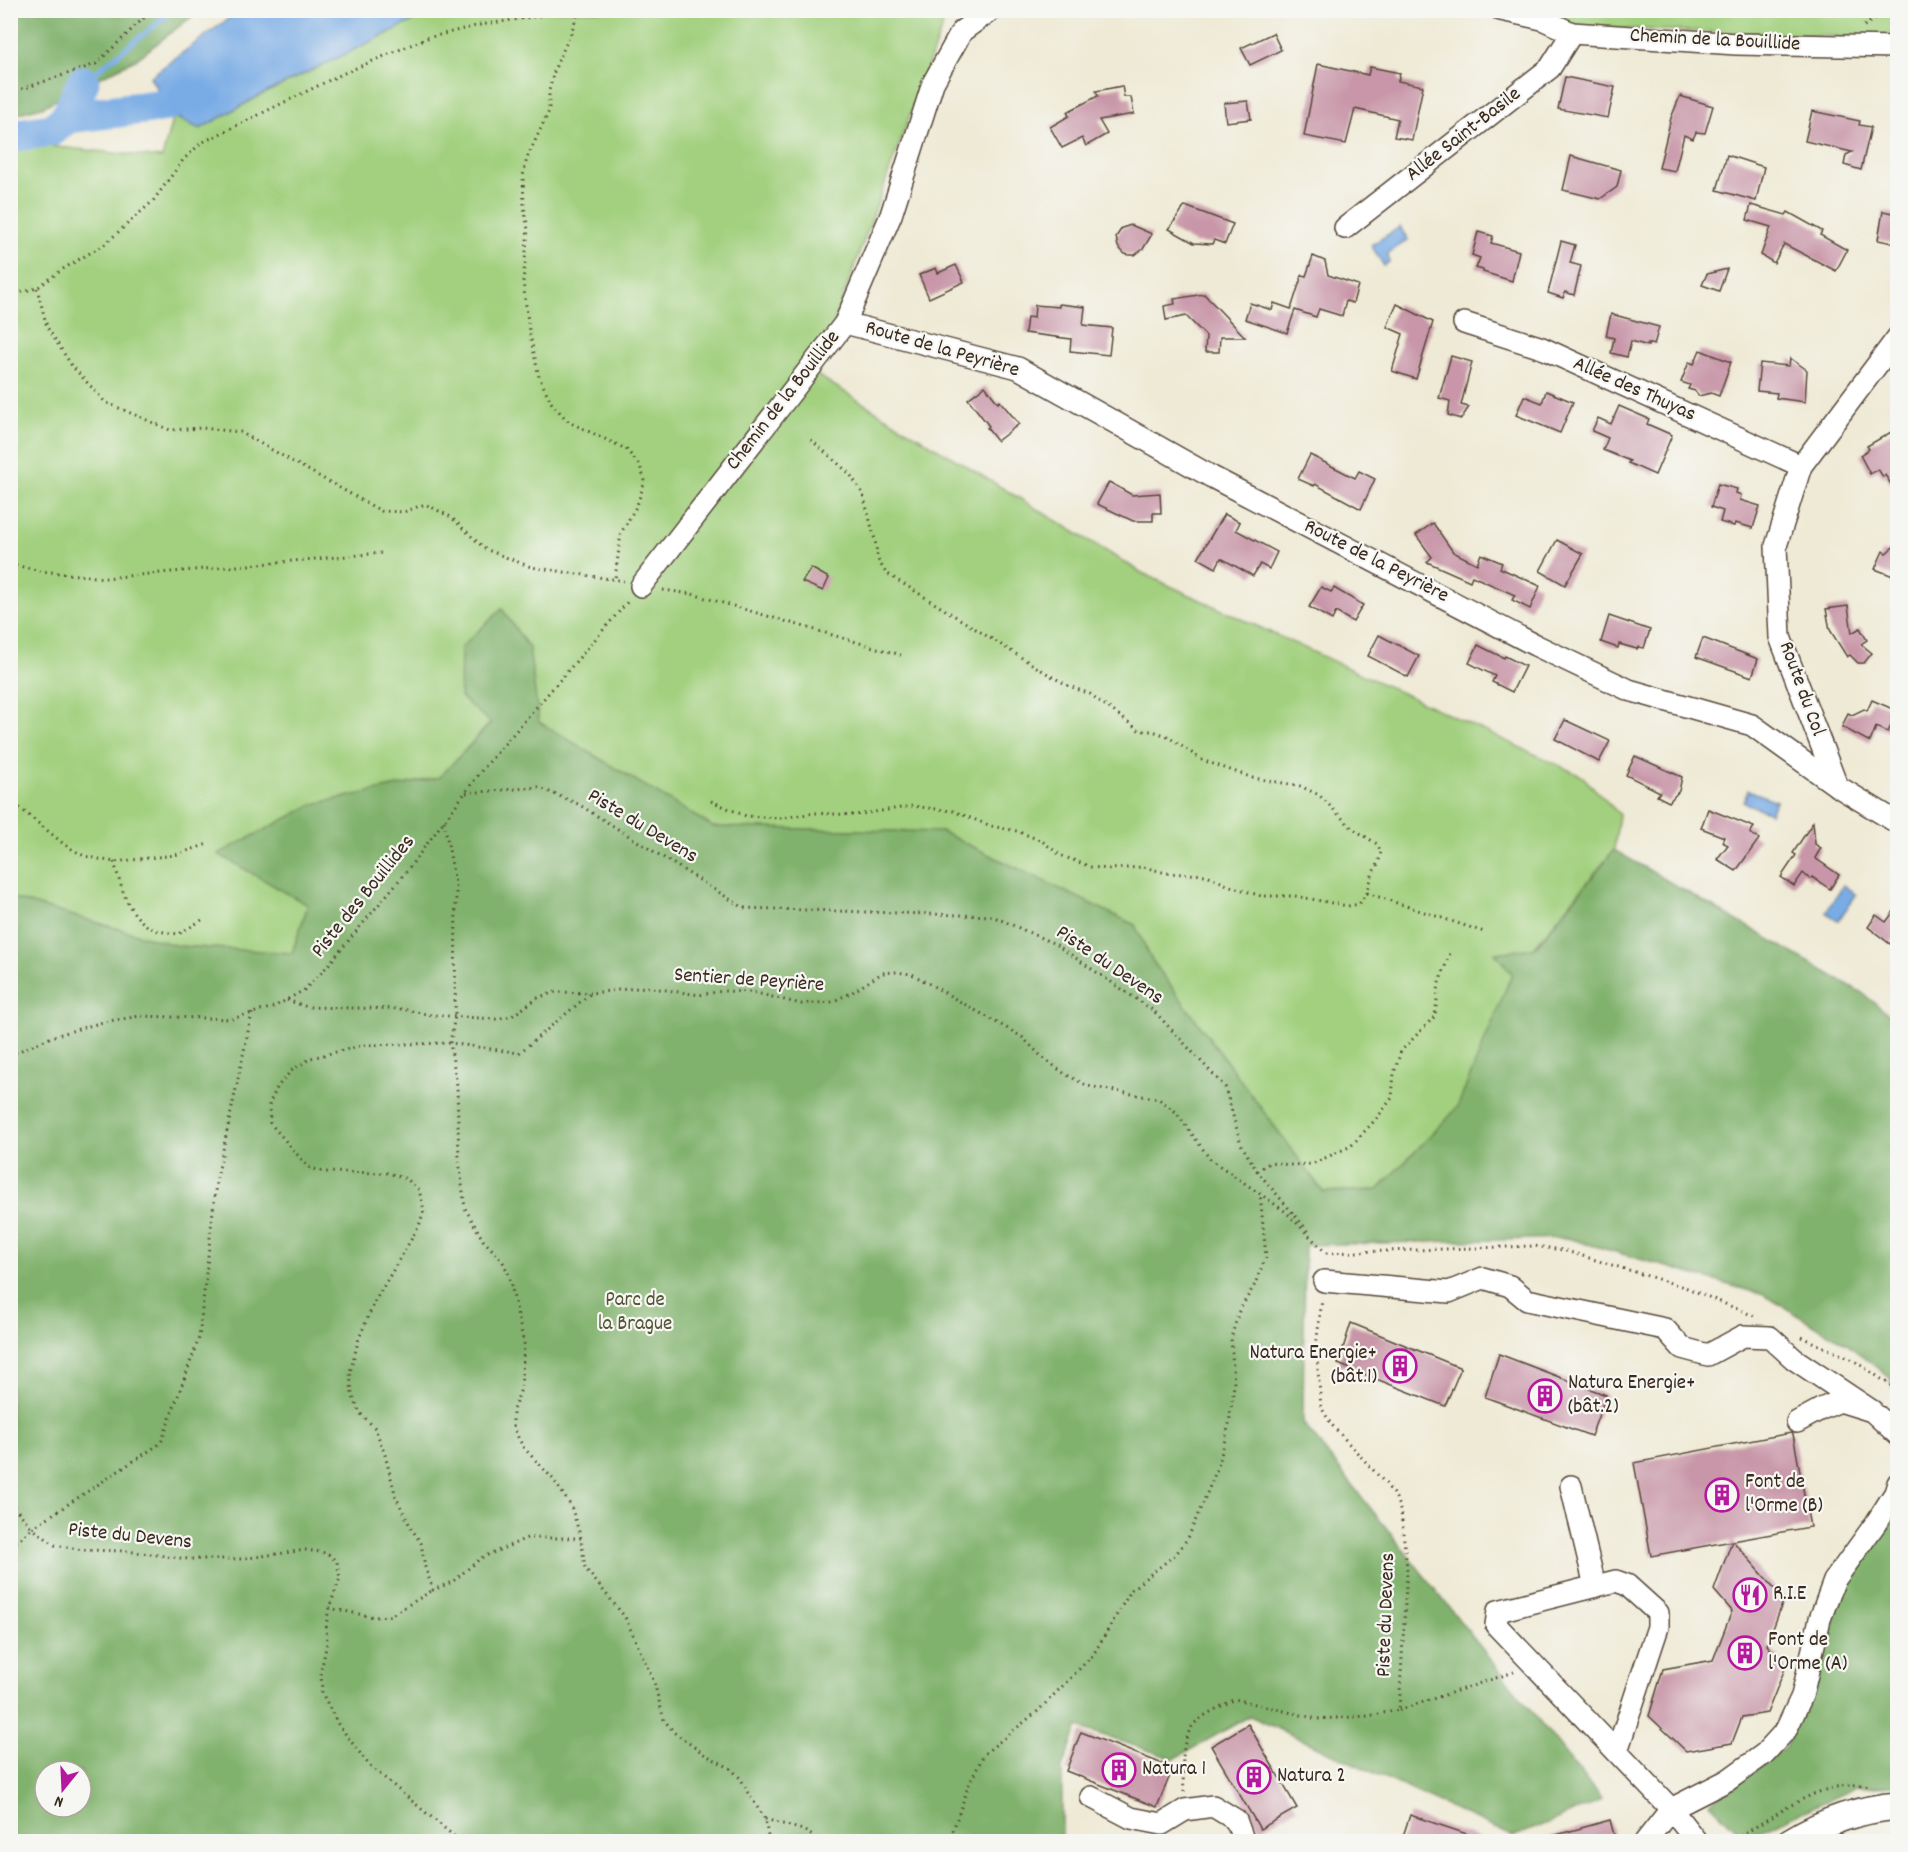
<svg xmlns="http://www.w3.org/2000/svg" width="1908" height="1852" font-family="Dekko,sans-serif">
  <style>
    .green { fill: #a2d07e; stroke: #6e7d4e; stroke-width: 1.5; fill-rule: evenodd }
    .forest { fill: #81b26d; stroke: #5e6e46; stroke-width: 1.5; fill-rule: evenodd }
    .water { fill: #79ace5; stroke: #5a6b82; stroke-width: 1.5 }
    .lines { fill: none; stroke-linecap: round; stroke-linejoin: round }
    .stream { stroke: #79ace5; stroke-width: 5 }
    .river { stroke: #79ace5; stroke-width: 33 }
    .building { fill: #c896a8 }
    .minor-casing { stroke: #564739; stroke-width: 24 }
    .major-casing { stroke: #564739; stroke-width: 30 }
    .path { stroke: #564739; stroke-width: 3; stroke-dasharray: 1.5 4.5; stroke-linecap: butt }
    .minor { stroke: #fff; stroke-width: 21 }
    .major { stroke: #fff; stroke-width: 27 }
    .labels { text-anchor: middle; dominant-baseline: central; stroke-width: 4.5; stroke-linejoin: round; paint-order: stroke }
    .street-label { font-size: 21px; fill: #3b2a1e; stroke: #f6f6f2 }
    .park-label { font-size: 21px; fill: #555436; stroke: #f6f6f2 }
    .poi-label { font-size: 21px; fill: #3b2a1e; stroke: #f6f6f2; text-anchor: start }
  </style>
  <rect width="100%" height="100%" fill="#f6f6f2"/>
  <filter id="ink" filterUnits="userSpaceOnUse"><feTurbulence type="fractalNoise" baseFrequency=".0167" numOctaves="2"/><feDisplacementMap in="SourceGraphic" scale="12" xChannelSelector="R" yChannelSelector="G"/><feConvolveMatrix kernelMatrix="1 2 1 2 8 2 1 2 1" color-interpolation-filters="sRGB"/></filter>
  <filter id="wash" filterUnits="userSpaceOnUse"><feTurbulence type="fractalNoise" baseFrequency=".008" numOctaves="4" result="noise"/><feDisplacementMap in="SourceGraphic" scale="24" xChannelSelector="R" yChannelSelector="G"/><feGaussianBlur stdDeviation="1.35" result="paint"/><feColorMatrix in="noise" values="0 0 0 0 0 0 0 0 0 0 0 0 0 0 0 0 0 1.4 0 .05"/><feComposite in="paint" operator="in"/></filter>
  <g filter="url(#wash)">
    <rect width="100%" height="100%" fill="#efead5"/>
    <g class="green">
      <path d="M443,11H948L815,374L1142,573L1582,776L1619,814L1614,850L1512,974L1458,1108L1378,1190L1323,1192L1151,959L1135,925L942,832L713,827L562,736L1213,1282L11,1842L10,1550L491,722L440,777L314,804L219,854L308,905L292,953L178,946L11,898V142L162,158L173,116L200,129L259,96L425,15ZM45,1771H81V1807H45Z"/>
      <polygon points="1516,11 1897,11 1897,36 1849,37 1579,27"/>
    </g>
    <g class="forest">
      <polygon points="10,11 11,10 199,11 138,58 42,107 11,115"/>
      <path d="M502,609L529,648L539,722L713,827L942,832L1135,925L1151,959L1323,1192L1378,1190L1457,1108L1512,974L1495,953L1535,948L1614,850L1861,992L1897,1021V1400L1890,1378L1847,1344L1764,1295L1567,1238L1305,1245L1303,1423L1602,1800L1514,1837L1250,1716L1174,1759L1078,1727L1062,1768V1841H11V898L178,946L292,953L308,905L218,854L314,804L440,777L491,723L460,697L461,647ZM45,1771H81V1807H45Z"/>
      <polygon points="1897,1495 1897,1785 1857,1787 1745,1838 1710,1803 1784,1749 1808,1696 1832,1602"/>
    </g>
    <g class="water">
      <polygon points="240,10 443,10 443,11 425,15 259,96 200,129 173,116 150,77"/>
      <polygon points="1400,227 1408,240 1388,253 1389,262 1384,266 1371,245"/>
      <polygon points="1748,790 1776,801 1770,813 1743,802"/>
      <polygon points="1843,885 1856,895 1838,921 1826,912"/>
    </g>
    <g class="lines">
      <polyline class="stream" points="83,82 174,10"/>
      <g class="river">
        <polyline points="67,117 167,105"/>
        <polyline points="10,136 52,130 67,117 83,82"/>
      </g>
    </g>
    <g id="blocks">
      <g class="building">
        <polygon points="1273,33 1281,50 1250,65 1241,48"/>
        <polygon points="1318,64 1368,75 1370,67 1400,73 1398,81 1423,86 1412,140 1394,137 1398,119 1355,109 1346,144 1304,136"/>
        <polygon points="1565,77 1615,87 1608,118 1558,109"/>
        <polygon points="1122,86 1124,97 1131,97 1134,114 1099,120 1107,134 1086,146 1082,138 1062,148 1050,127 1069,116 1067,112 1098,96 1096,91"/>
        <polygon points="1680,96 1713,106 1705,133 1696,132 1693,139 1684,135 1675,171 1659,168 1671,118"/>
        <polygon points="1248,101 1251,119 1226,122 1224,103"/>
        <polygon points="1812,111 1860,121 1859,125 1871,127 1861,170 1844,165 1846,155 1852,152 1805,141"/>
        <polygon points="1727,155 1764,167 1756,201 1717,190"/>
        <polygon points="1571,156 1621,170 1617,187 1600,199 1563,190"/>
        <polygon points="1751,205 1786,215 1788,212 1822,231 1820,235 1847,250 1836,271 1784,244 1774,263 1761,255 1771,227 1747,220"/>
        <polygon points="1185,206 1233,224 1225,244 1214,240 1212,244 1194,243 1169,229"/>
        <polygon points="1883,211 1898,214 1898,244 1878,240"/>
        <polygon points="1131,225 1152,234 1143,249 1135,255 1129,255 1125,254 1118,247 1116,237 1122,228"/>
        <polygon points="1478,232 1493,236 1491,243 1519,251 1512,281 1483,272 1483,270 1476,268 1480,258 1472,255"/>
        <polygon points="1561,241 1575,245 1570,263 1581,266 1574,295 1565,292 1563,298 1548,293"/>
        <polygon points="1313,256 1325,261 1328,275 1358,285 1353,303 1346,301 1342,316 1319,309 1316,317 1295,310 1287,333 1245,319 1250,303 1272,310 1274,303 1291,309 1302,275 1306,276"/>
        <polygon points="956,265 964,282 929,298 919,275 936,268 938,273"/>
        <polygon points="1727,269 1719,291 1702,285 1707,274"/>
        <polygon points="1204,294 1245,337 1220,337 1219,352 1205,352 1206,336 1186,316 1166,320 1164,306 1175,304 1174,299"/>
        <polygon points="1059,304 1085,307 1083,325 1112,328 1109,355 1070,351 1071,339 1025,333 1027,317 1034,318 1035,305 1059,307"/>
        <polygon points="1397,304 1433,322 1416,379 1392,371 1403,334 1387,327"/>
        <polygon points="1611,314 1659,327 1654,345 1648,343 1648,346 1631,341 1627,357 1611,353 1614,338 1606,336"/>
        <polygon points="1700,350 1731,362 1719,396 1711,393 1699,396 1695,391 1688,389 1690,385 1681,382 1689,362 1694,364"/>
        <polygon points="1451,356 1472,362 1461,405 1469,407 1461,419 1448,415 1450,401 1439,398"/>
        <polygon points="1790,358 1807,370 1805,402 1776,398 1777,393 1757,391 1760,363 1789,366"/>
        <polygon points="985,386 998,403 1000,401 1019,424 997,441 987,428 989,426 968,399"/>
        <polygon points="1546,391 1573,402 1560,433 1516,415 1524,396 1542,403"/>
        <polygon points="1619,406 1649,419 1647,424 1672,435 1655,475 1628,463 1630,461 1603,450 1608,438 1592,431 1598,418 1611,424"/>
        <polygon points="1898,428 1898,495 1885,475 1883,477 1878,469 1870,474 1860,455 1869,449 1867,446"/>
        <polygon points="1310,455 1355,478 1359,471 1375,479 1361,509 1315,484 1314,486 1298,479"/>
        <polygon points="1109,482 1132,495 1160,493 1161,513 1153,513 1153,521 1133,521 1097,504"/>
        <polygon points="1718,484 1737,489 1736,493 1741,495 1740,500 1760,506 1753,528 1735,523 1734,526 1720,522 1723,511 1711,507"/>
        <polygon points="1224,514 1240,522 1236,530 1277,552 1269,569 1260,564 1253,576 1221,558 1216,568 1198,558"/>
        <polygon points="1433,523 1453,552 1477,564 1481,554 1502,563 1500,568 1540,586 1530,609 1512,600 1515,595 1472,576 1470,581 1427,562 1432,557 1416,535"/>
        <polygon points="1557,540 1583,554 1565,585 1540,571"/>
        <polygon points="1898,543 1898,578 1875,569 1883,551 1886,553"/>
        <polygon points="811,568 829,578 823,591 802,582"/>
        <polygon points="1321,587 1331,592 1334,588 1363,605 1353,622 1336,612 1332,620 1309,607"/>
        <polygon points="1848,606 1852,633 1860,628 1867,640 1861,644 1872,653 1864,663 1858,663 1850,655 1847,657 1830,630 1826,609"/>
        <polygon points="1609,616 1650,630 1644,648 1638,647 1637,649 1619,644 1618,648 1601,642"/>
        <polygon points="1379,635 1419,656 1408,677 1368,656"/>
        <polygon points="1703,638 1758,659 1752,677 1696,657"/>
        <polygon points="1478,645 1504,658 1505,656 1525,666 1512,692 1492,682 1495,676 1469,663"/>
        <polygon points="1872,700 1895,710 1894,714 1896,715 1888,732 1876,727 1870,742 1842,727 1848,713 1852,715 1864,709 1867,711"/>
        <polygon points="1565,720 1610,741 1599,762 1555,739"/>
        <polygon points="1635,756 1682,777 1679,791 1669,802 1657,796 1660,792 1626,775"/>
        <polygon points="1708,809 1754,827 1750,833 1759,839 1736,871 1717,859 1728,845 1722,842 1724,837 1701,828"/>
        <polygon points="1813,822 1815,844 1821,848 1815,858 1839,875 1830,889 1812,877 1810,879 1803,873 1794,886 1781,877 1796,855 1793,853"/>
        <polygon points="1898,906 1898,934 1890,944 1868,927 1876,915 1886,922"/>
        <polygon points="1351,1323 1461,1368 1445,1406 1338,1364"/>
        <polygon points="1499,1354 1606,1395 1591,1436 1485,1397"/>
        <polygon points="1791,1433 1793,1434 1810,1527 1733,1541 1784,1599 1767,1645 1786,1666 1767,1713 1742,1717 1732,1743 1686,1751 1649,1716 1663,1669 1713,1660 1732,1611 1714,1590 1732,1541 1651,1556 1634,1463"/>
        <polygon points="1248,1724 1297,1808 1260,1829 1211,1746"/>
        <polygon points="1081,1732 1173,1768 1157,1807 1066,1771"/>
        <polygon points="1410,1815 1482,1839 1482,1842 1401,1842"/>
        <polygon points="1610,1820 1616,1842 1549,1842 1549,1837"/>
      </g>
    </g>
  </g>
  <g filter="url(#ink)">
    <use href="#blocks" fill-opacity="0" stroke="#564739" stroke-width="1.5"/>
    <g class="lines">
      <g class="minor-casing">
        <g id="minor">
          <polyline points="1501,10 1542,19 1572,33 1736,44 1898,47"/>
          <polyline points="1345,228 1550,68 1572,33"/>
          <polyline points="845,323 1018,368 1212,477 1535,645 1629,690 1752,725 1837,786 1898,823"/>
          <polyline points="1464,323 1542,348 1801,466"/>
          <polyline points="641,586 845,323 891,215 933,83 962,31 991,10"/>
          <polyline points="1837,786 1780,637 1776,546 1801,466 1898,337"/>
          <polyline points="1324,1281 1449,1292 1483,1278 1510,1286 1527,1300 1665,1329 1682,1348 1708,1355 1743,1336 1770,1337 1794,1359 1872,1411"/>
          <polyline points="1797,1422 1821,1409 1840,1401 1872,1411 1898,1435"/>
          <polyline points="1571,1486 1595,1586"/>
          <polyline points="1617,1751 1658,1627 1658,1613 1627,1585 1616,1581 1498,1611 1496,1625 1671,1809 1697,1842"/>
          <polyline points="1091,1797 1131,1818 1162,1824 1185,1810 1213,1806 1236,1820 1244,1842"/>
          <polyline points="1645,1842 1671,1809 1728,1780 1764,1754 1786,1730 1802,1696 1820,1619 1834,1581 1876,1523 1895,1493 1898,1483"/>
        </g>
      </g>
      <g class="major-casing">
        <path id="major" d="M1790,1842C1823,1822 1859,1809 1898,1806"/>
      </g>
      <g class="path">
        <polyline points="579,10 571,33 555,68 549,91 549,111 527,158 523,176 524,206 528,230 523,282 529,330 539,377 552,404 569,422 626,449 640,466 645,481 637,505 621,533 615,579"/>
        <polyline points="1594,10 1604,15"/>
        <polyline points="1864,26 1879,16 1883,10"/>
        <polyline points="10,93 96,64 152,10"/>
        <polyline points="37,288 47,327 72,366 105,402 170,430 202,428 240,432 381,511 404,512 425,504 451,517 485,549 531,567 624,581"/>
        <polyline points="10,295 37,288 63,269 105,244 153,201 183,160 201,143 342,74 427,38 480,25 545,15 557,10"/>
        <polyline points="10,564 41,571 105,578 381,553"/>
        <polyline points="663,590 692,594 901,655"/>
        <polyline points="466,793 538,787 578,804 744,908 992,916 1055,944 1154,1011 1225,1087 1241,1144 1257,1171 1308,1231"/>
        <polyline points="10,800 65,845 84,856 114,862 175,855 208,844"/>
        <polyline points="711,801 746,816 780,818 815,813 855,815 913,806 953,811 991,826 1017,831 1042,841 1060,855 1091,867 1109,869 1144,867 1166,873 1207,875 1227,885 1261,896 1295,896 1348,906 1359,904 1367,893 1373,872 1378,864 1381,852 1377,844 1352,828 1319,795 1300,786 1253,778 1202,760 1167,736 1153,731 1140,731 1090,694 1069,686 1051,676 886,573 878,560 875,540 863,494 850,474 809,438"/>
        <polyline points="444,821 456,889 455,1016 450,1043 457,1085 459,1160 465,1208 483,1240 502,1260 509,1275 524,1344 521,1389 513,1410 513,1427 523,1447 553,1479 571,1506 581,1538 585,1568 625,1617 654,1682 664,1720 675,1733 704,1754 730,1768 741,1779 748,1793 765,1819 769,1842"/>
        <path d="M114,862C121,886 127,915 151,928C158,932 171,933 179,934L205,918"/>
        <polyline points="1367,893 1484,932"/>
        <polyline points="287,1000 307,1007 402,1009 431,1015 496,1019 512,1016 539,997 556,992 591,993"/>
        <polyline points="252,1013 216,1183 199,1338 161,1443 32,1528 55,1545 83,1550 126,1551 188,1559 240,1559 306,1550 327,1553 337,1562 340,1578 329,1608 326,1625 327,1643 321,1671 322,1693 338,1724 369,1765 461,1842"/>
        <polyline points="10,1055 54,1036 103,1022 141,1016 231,1019 274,1007 304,990 323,971 406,872 482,770 630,599"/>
        <polyline points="1257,1171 1271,1162 1289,1165 1312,1164 1351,1146 1377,1118 1392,1098 1394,1073 1401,1051 1435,1016 1439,983 1450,953"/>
        <polyline points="1326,1253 1534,1246 1563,1250 1687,1288 1754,1316"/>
        <polyline points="1801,1337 1853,1360 1898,1390"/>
        <polyline points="10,1502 32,1528 10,1548"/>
        <polyline points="581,1538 527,1538 481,1558 452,1582 433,1590 425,1567 421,1543 411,1528 396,1497 385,1455 375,1428 360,1413 352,1394 350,1372 359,1338 375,1301 419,1226 424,1210 419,1190 407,1179 388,1173 324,1172 308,1167 270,1123 269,1104 278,1086 291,1071 311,1058 365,1045 450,1043 519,1053 591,993 646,987 699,995 723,991 752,992 801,1004 831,1002 851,993 882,973 895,972 912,974 1022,1037 1042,1057 1065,1074 1088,1086 1159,1099 1176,1112 1210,1159 1286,1212 1326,1253"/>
        <polyline points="329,1608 374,1617 390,1616 433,1590"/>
        <polyline points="1898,1639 1895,1660 1898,1719"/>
        <polyline points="1399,1710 1514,1672"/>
        <path d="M1184,1792C1183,1771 1179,1742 1194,1724C1202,1715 1224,1705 1235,1699L1317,1719L1369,1716L1399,1710L1407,1568L1401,1513L1396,1498L1386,1484L1331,1424L1321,1407L1316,1345L1322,1300"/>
        <polyline points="765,1819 803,1830 822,1842"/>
        <polyline points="949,1842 968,1787 984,1754 1038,1711 1093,1655 1132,1589 1176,1554 1188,1538 1218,1467 1229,1424 1234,1385 1231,1338 1239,1311 1254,1286 1266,1257 1260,1193"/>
        <path d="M1730,1842C1773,1819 1819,1777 1870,1786"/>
      </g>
      <use href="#minor" class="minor"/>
      <use href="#major" class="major"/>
    </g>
  </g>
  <defs>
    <g id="building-ring" transform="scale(1.725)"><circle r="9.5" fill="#f6f6f2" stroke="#b5179e" stroke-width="1.5"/><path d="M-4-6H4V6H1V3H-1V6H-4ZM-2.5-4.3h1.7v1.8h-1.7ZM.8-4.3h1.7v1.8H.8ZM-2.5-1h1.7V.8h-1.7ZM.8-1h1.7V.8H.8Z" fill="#b5179e"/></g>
    <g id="restaurant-ring" transform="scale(1.725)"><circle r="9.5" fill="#f6f6f2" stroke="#b5179e" stroke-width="1.5"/><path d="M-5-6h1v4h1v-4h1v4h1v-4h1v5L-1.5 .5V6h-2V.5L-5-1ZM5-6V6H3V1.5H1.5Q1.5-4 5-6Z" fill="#b5179e"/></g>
  </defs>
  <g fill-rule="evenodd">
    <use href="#building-ring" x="1400" y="1366"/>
    <use href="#building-ring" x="1545" y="1396"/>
    <use href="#building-ring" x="1722" y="1495"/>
    <use href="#restaurant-ring" x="1750" y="1595"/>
    <use href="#building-ring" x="1745" y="1653"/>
    <use href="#building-ring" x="1119" y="1770"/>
    <use href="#building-ring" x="1254" y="1777"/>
  </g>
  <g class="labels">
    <g class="street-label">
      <text transform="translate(1715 41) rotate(3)">Chemin de la Bouillide</text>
      <text transform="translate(1464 135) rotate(-38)">Allée Saint-Basile</text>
      <text transform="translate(942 350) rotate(16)">Route de la Peyrière</text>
      <text transform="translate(1634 390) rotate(24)">Allée des Thuyas</text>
      <text transform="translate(784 401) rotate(-52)">Chemin de la Bouillide</text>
      <text transform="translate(1376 562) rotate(27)">Route de la Peyrière</text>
      <text transform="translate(1801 689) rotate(70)">Route du Col</text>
      <text transform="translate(642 827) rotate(31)">Piste du Devens</text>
      <text transform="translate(364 897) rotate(-51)">Piste des Bouillides</text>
      <text transform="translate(1109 966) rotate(34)">Piste du Devens</text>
      <text transform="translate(749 981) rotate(4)">Sentier de Peyrière</text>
      <text transform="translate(130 1537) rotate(6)">Piste du Devens</text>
      <text transform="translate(1387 1615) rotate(-88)">Piste du Devens</text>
    </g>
    <g class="park-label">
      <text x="635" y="1301">Parc de<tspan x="635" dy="24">la Brague</tspan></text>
    </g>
    <g class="poi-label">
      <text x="1377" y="1354" text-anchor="end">Natura Energie+<tspan x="1377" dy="24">(bât.1)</tspan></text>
      <text x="1568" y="1384">Natura Energie+<tspan x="1568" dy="24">(bât.2)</tspan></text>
      <text x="1745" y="1483">Font de<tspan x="1745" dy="24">l'Orme (B)</tspan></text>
      <text x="1773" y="1595">R.I.E</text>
      <text x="1768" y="1641">Font de<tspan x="1768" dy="24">l'Orme (A)</tspan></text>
      <text x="1142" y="1770">Natura 1</text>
      <text x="1277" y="1777">Natura 2</text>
    </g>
  </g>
  <rect width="1908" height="1852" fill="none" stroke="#f6f6f2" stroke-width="36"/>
  <g transform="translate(63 1789) rotate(198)"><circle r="28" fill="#f6f6f2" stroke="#aba49d" stroke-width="1.5"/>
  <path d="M0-4.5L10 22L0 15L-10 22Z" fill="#b5179e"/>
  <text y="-9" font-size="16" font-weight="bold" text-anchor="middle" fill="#3b2a1e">N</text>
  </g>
</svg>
